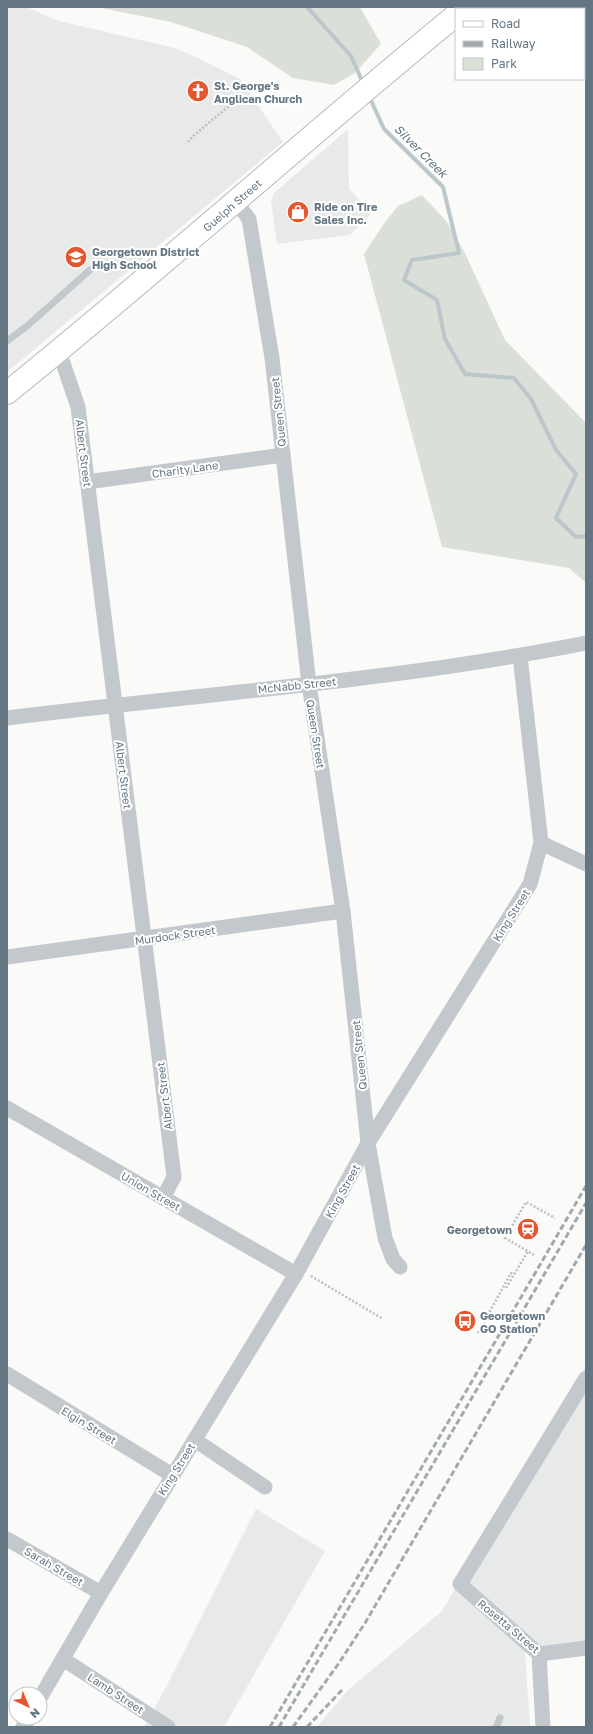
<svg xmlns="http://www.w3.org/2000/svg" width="593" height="1734" font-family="'Golos Text',sans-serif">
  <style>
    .built { fill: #e8e9e9 }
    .green { fill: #dadfd7 }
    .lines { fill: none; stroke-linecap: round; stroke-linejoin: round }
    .stream { stroke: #bbc7cb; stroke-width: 4 }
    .primary-casing { stroke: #b5babe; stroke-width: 24 }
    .path { stroke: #bbbfc2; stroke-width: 2.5; stroke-dasharray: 2 2; stroke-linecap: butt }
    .lane { stroke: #c3c8cc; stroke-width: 7 }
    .street { stroke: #c3c8cc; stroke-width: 15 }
    .primary { stroke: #fff; stroke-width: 22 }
    .rail { stroke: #a2aab0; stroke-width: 3; stroke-dasharray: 6 3; stroke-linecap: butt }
    .labels { text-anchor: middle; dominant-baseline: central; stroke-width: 4; stroke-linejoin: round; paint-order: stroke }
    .poi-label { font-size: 11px; font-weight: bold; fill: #657683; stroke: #fff; text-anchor: start }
    .street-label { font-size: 11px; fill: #657683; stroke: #fff }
    .water-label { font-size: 12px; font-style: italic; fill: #60757c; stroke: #fff }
  </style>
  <rect width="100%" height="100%" fill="#fafaf8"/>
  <g class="built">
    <polygon points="7,7 26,7 59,21 175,48 202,60 240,79 283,142 7,372"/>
    <polygon points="348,129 349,188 371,214 350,235 277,244 271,201 274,193"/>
    <polygon points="586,1366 586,1642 525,1652 530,1727 317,1727 348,1690 442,1611"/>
    <polygon points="256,1509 325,1551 224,1727 144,1727 165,1689"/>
  </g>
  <g class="green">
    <polygon points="96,7 360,7 381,44 355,73 334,85 293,78 247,47 171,22"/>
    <polygon points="422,195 447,222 465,253 505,340 586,423 586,583 569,568 442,547 364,254 385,222 398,206"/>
  </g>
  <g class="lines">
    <g class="stream">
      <polyline points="307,7 351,56 363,83"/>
      <polyline points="369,96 384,129 443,187 459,253 412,260 404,280 437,300 445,339 465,374 514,378 531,399 556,450 576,474 556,518 576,537 586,536"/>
    </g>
    <g class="primary-casing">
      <path id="primary" d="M7,393C159,270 305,139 456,15"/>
    </g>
    <g class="path">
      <polyline points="188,142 193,136 234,102"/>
      <polyline points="534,1255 505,1238 526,1202 555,1218"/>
      <polyline points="311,1276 383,1319"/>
      <polyline points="506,1288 528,1251"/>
      <polyline points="478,1333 511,1273 514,1275"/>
    </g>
    <g class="lane">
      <polyline points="7,341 27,326 90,270"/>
      <polyline points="496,1727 500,1718"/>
    </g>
    <g class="street">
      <polyline points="236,202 249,219 272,358 309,684 343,911 368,1143 385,1238 393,1259 400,1267"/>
      <polyline points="56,353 63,363 78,407 174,1177 163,1198"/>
      <polyline points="87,482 283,455"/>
      <path d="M7,718C200,694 395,681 586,643"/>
      <polyline points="541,843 586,864"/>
      <polyline points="7,957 343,911"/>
      <polyline points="7,1108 296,1274"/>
      <polyline points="7,1374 172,1475"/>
      <polyline points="586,1378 460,1584 539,1654 586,1648"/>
      <polyline points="195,1440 265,1487"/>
      <polyline points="7,1539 101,1593"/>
      <polyline points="539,1654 543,1727"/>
      <polyline points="63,1659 168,1727"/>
      <polyline points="40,1698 101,1593 296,1274 368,1143 530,884 541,843 520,656"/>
      <polyline points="23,1727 29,1718"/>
    </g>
    <use href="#primary" class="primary"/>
    <g class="rail">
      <polyline points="270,1727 586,1186"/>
      <polyline points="279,1727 586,1203"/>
      <polyline points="293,1727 339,1663 365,1623 586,1245"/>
      <polyline points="307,1727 342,1690"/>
    </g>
  </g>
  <defs>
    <g id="church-disc" transform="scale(1.15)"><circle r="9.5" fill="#e4572e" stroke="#fff"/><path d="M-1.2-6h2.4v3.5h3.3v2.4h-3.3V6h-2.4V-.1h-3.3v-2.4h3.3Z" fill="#fff"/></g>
    <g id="shop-disc" transform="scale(1.15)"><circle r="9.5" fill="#e4572e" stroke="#fff"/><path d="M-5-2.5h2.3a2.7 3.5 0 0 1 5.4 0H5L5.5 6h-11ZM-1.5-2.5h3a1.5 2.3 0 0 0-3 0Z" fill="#fff"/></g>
    <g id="school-disc" transform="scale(1.15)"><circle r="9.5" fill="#e4572e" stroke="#fff"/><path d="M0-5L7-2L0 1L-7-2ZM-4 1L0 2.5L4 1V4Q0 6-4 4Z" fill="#fff"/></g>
    <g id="station-disc" transform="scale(1.15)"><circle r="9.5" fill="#e4572e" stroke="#fff"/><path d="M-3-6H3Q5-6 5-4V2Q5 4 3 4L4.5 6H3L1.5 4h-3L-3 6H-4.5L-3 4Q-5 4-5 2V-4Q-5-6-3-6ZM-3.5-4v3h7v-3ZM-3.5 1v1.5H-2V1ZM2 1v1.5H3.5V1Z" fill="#fff"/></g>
    <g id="bus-disc" transform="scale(1.15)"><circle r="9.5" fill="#e4572e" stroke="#fff"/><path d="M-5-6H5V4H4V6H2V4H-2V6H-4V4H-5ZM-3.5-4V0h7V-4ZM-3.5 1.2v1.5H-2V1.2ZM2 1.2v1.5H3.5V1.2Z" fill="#fff"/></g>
  </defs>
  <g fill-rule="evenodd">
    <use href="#church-disc" x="198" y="91"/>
    <use href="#shop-disc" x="298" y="212"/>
    <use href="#school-disc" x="76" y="257"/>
    <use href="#station-disc" x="528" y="1229"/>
    <use href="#bus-disc" x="465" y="1321"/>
  </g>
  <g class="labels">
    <g class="poi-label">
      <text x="214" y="85">St. George's<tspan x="214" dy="13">Anglican Church</tspan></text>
      <text x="314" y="206">Ride on Tire<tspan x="314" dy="13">Sales Inc.</tspan></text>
      <text x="92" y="251">Georgetown District<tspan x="92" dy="13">High School</tspan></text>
      <text x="512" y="1229" text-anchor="end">Georgetown</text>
      <text x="480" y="1315">Georgetown<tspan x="480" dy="13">GO Station</tspan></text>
    </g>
    <g class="street-label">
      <text transform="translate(232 205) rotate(-41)">Guelph Street</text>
      <text transform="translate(278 412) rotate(-96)">Queen Street</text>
      <text transform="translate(84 453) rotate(83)">Albert Street</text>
      <text transform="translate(185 469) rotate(-8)">Charity Lane</text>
      <text transform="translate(297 685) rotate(-6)">McNabb Street</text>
      <text transform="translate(316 734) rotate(81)">Queen Street</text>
      <text transform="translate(124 775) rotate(83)">Albert Street</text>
      <text transform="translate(511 915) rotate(-58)">King Street</text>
      <text transform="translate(175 935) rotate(-8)">Murdock Street</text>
      <text transform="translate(359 1055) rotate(-96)">Queen Street</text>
      <text transform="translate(164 1096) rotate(-97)">Albert Street</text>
      <text transform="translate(151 1191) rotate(30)">Union Street</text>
      <text transform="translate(342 1191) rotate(-61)">King Street</text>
      <text transform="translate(89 1425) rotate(31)">Elgin Street</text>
      <text transform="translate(176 1469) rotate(-58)">King Street</text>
      <text transform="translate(54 1566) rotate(30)">Sarah Street</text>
      <text transform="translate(509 1626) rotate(40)">Rosetta Street</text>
      <text transform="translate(116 1693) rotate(33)">Lamb Street</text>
    </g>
    <g class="water-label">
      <text transform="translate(421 151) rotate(45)">Silver Creek</text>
    </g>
  </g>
  <rect width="593" height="1734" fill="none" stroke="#657683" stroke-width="16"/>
  <rect x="455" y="8" width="130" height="72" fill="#ffffff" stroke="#c1c8cd"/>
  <rect x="463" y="21" width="20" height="6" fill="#ffffff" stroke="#c1c8cd"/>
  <text x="491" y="28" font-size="12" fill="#657683">Road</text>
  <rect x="463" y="41" width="20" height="6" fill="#a2aab0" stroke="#c1c8cd"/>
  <text x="491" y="48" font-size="12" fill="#657683">Railway</text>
  <rect x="463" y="58" width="20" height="12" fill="#dadfd7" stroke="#c1c8cd"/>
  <text x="491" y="68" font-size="12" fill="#657683">Park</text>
  <g transform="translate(28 1706) rotate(136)"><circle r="19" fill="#ffffff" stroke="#c1c8cd"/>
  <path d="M0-3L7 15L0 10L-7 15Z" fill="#e4572e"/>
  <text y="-6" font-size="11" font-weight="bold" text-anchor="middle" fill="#657683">N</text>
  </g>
</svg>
